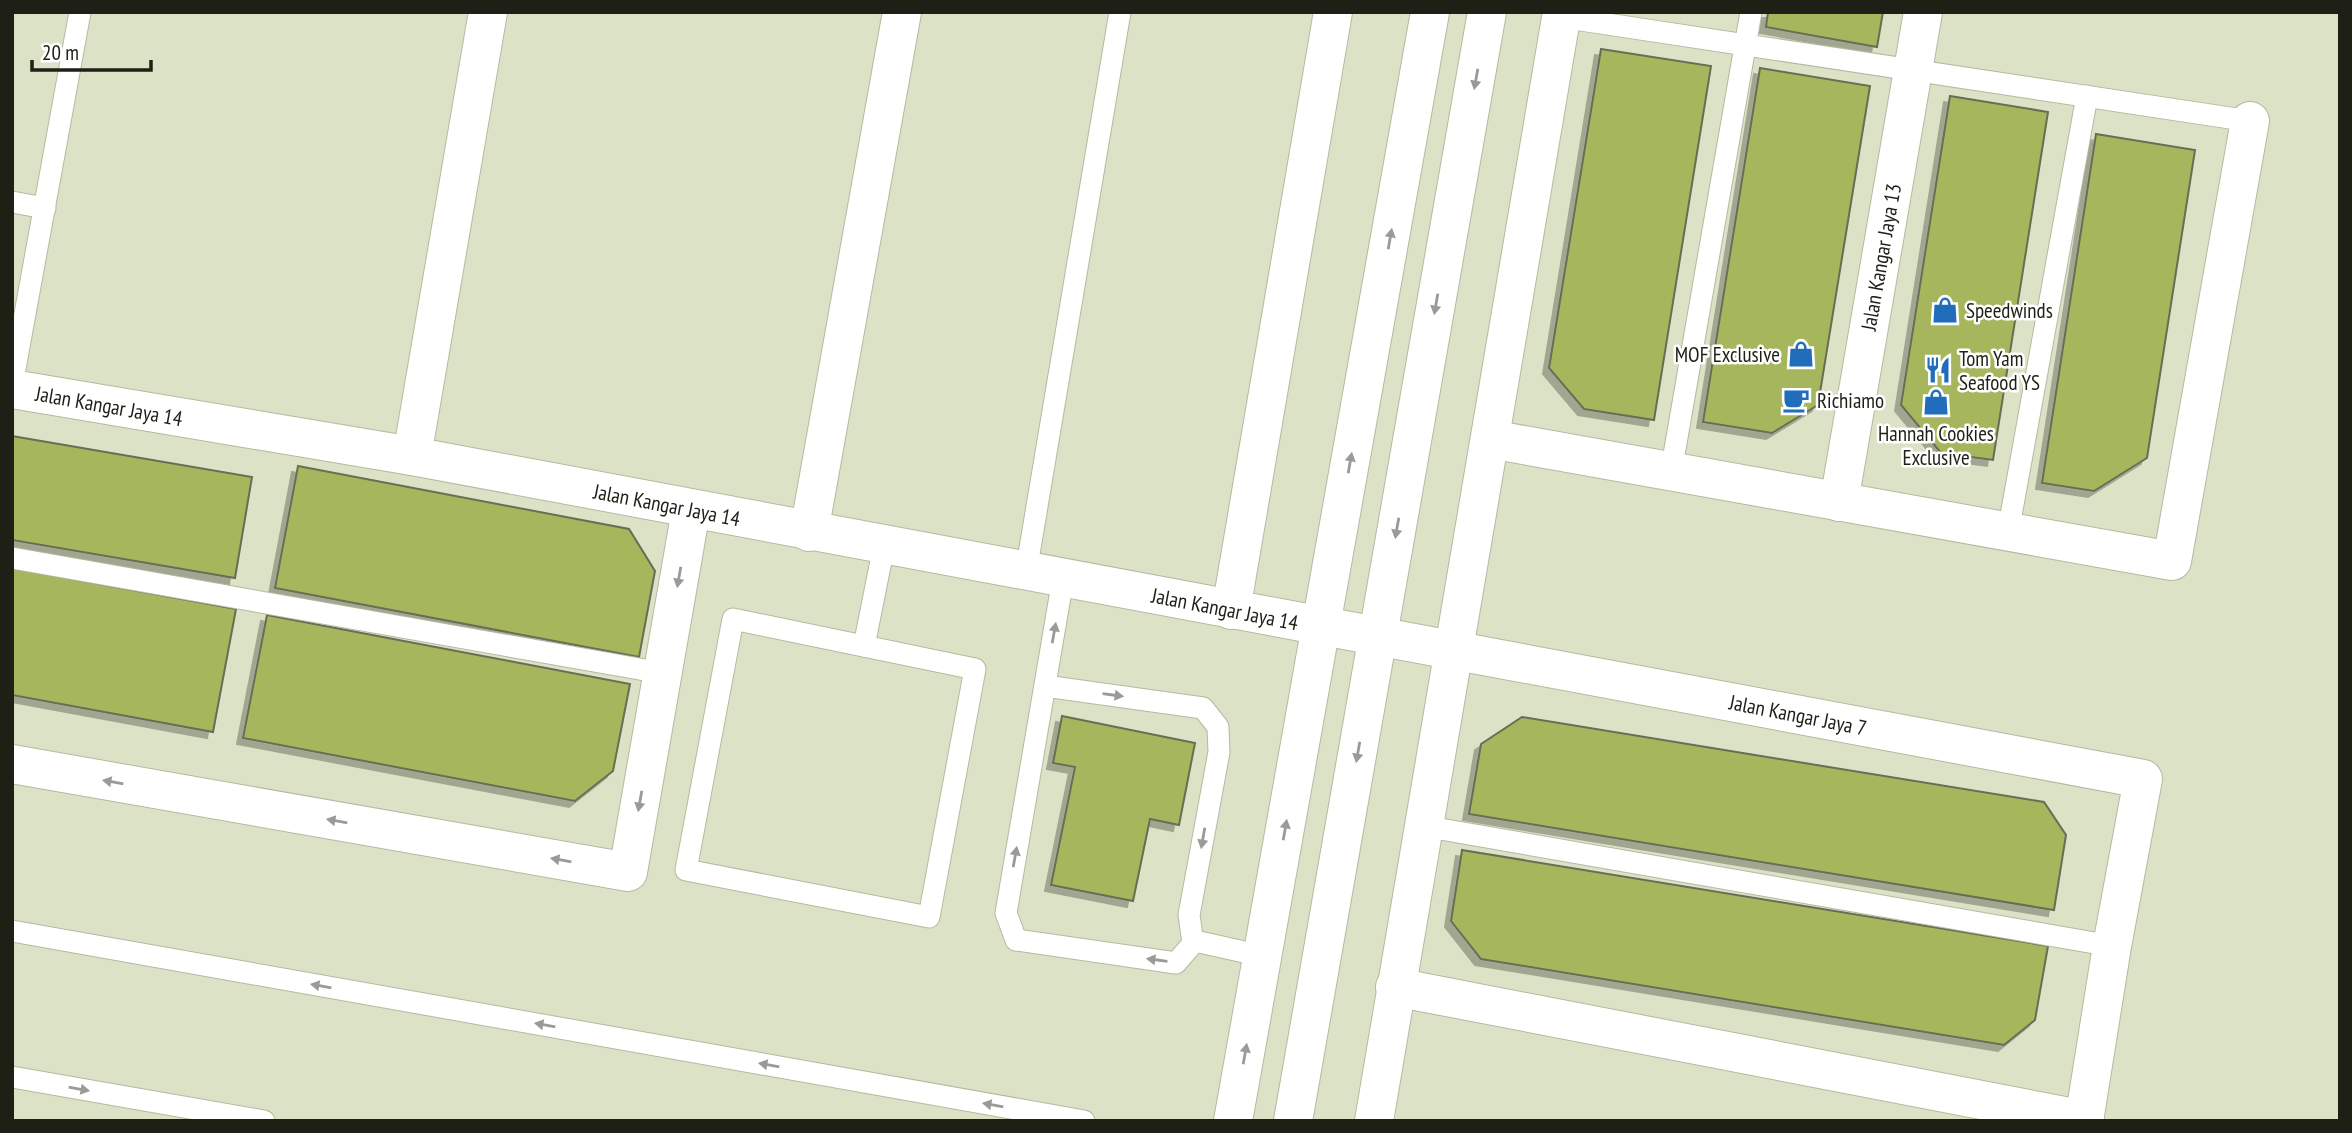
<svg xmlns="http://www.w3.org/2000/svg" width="2352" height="1133" font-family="'PT Sans Narrow',sans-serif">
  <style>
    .building { fill: #a6b65c; stroke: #686d55; stroke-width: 2; filter: url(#shadow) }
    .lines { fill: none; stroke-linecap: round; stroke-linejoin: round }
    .service-casing { stroke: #b4baa0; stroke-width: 23 }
    .minor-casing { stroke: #b4baa0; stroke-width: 40 }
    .service { stroke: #fff; stroke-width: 21 }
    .minor { stroke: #fff; stroke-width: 38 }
    .oneway { fill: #9a9b96 }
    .labels { text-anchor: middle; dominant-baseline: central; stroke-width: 5; stroke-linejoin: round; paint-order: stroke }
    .street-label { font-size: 21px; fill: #1e2016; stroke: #fff }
    .poi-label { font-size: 21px; fill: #1e2016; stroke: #fff; text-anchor: start }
  </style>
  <defs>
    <filter id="shadow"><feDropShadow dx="-6" dy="6" stdDeviation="0" flood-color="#0004"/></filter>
  </defs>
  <rect width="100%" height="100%" fill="#dce2c6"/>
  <g class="building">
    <polygon points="1768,12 1883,12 1877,47 1766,27"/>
    <polygon points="1601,49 1711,66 1654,420 1584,409 1549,368"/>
    <polygon points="1760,68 1870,86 1818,405 1772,433 1703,422"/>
    <polygon points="1950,96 2048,112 1993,460 1941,453 1901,405"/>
    <polygon points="2096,134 2195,150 2147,458 2094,491 2042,483"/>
    <polygon points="12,436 252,477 235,578 12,540"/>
    <polygon points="298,466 629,529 655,571 639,657 275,588"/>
    <polygon points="12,568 236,609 213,732 12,695"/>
    <polygon points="267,615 630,684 613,771 575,801 243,738"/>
    <polygon points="1062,716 1195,743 1179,825 1150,819 1133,901 1051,885 1075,767 1053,763"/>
    <polygon points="1522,717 2044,802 2066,835 2054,910 1469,814 1481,744"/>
    <polygon points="1462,850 2048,946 2035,1020 2004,1045 1481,959 1451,921"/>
  </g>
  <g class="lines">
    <g class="service-casing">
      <g id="service">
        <polyline points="1561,17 2250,121"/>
        <polyline points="12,202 45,208"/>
        <polyline points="12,385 80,12"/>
        <polyline points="1671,472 1751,12"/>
        <polyline points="2008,532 2087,96"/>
        <polyline points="12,558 662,673"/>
        <polyline points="1026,572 1120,12"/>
        <polyline points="1063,579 1006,913 1016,940 1176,963 1195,941 1262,956"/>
        <polygon points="733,619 975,669 929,917 686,870"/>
        <polyline points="864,646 884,546"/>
        <polyline points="1045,686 1203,708 1218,727 1219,752 1189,915 1193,943"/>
        <polyline points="1423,826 2112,946"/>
        <polyline points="12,931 1084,1121"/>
        <polyline points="12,1077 264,1121"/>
      </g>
    </g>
    <g class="minor-casing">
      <g id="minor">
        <polyline points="12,389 412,456 2143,779 2112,946 2084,1121"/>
        <polyline points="1490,439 2172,561 2250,121"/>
        <polyline points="412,456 488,12"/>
        <polyline points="1839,502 1923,12"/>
        <polyline points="809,532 902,12"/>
        <polyline points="1231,610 1333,12"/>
        <polyline points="12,764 628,872 691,510"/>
        <polyline points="1395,987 2085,1120"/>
        <polyline points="1233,1121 1430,12"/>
        <polyline points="1293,1121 1487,12"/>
        <polyline points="1374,1121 1562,12"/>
      </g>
    </g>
    <use href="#service" class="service"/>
    <use href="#minor" class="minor"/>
  </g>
  <defs><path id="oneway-solid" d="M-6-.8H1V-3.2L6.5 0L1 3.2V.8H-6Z" transform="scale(1.75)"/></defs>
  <g class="oneway">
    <use href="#oneway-solid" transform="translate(1476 79) rotate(100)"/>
    <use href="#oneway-solid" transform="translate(1390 239) rotate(-80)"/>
    <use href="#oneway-solid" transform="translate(1436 304) rotate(100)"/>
    <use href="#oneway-solid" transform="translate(1350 463) rotate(-80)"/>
    <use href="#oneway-solid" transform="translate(1397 528) rotate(100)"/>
    <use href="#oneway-solid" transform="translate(679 577) rotate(100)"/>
    <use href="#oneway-solid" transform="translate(1054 633) rotate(-80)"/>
    <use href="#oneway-solid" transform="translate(1113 695) rotate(8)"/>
    <use href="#oneway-solid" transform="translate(1358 752) rotate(100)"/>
    <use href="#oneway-solid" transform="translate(113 782) rotate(-170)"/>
    <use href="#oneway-solid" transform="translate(640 801) rotate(100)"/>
    <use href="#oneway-solid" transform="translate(337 821) rotate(-170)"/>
    <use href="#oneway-solid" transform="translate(1285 830) rotate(-80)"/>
    <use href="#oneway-solid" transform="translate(1203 838) rotate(100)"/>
    <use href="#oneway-solid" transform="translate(1015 857) rotate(-80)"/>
    <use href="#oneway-solid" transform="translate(561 860) rotate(-170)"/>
    <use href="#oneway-solid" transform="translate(1157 960) rotate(-172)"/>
    <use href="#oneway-solid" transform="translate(321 986) rotate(-170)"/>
    <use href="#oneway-solid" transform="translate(545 1025) rotate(-170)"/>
    <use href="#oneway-solid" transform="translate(1245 1054) rotate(-80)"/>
    <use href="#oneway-solid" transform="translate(769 1065) rotate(-170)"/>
    <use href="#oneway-solid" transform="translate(79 1089) rotate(10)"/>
    <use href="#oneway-solid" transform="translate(993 1105) rotate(-170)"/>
  </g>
  <defs>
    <g id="shop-bare" transform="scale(2.1)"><path d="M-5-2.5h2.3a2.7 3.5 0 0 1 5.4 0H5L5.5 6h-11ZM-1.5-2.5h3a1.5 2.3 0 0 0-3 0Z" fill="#206dbc" stroke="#fff" stroke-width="2.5" paint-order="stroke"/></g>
    <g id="restaurant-bare" transform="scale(2.1)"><path d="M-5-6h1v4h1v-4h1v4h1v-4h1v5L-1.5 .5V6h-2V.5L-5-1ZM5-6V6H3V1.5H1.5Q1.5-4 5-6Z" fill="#206dbc" stroke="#fff" stroke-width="2.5" paint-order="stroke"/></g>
    <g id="cafe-bare" transform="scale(2.1)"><path d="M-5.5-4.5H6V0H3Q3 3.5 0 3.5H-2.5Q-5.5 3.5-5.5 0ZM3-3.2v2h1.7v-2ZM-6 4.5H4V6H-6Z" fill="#206dbc" stroke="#fff" stroke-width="2.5" paint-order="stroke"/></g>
  </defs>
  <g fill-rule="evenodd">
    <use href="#shop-bare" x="1945" y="310"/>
    <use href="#shop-bare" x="1801" y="354"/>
    <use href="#restaurant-bare" x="1938" y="370"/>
    <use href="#cafe-bare" x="1796" y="400"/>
    <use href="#shop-bare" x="1936" y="402"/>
  </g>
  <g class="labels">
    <g class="street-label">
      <text transform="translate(1881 257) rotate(-80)">Jalan Kangar Jaya 13</text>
      <text transform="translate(109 406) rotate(10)">Jalan Kangar Jaya 14</text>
      <text transform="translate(667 505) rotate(11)">Jalan Kangar Jaya 14</text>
      <text transform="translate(1225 609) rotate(11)">Jalan Kangar Jaya 14</text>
      <text transform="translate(1798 715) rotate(11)">Jalan Kangar Jaya 7</text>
    </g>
    <g class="poi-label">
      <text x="1966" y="310">Speedwinds</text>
      <text x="1780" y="354" text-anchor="end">MOF Exclusive</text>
      <text x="1959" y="358">Tom Yam<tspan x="1959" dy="24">Seafood YS</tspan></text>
      <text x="1817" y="400">Richiamo</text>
      <text x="1936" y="433" text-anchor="middle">Hannah Cookies<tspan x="1936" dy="24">Exclusive</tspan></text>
    </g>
  </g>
  <rect width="2352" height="1133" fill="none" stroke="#1e2016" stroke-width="28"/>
  <path d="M32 60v10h119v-10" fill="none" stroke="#1e2016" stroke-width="3.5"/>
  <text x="42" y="60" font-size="21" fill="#1e2016" stroke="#ffffff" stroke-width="5" paint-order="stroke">20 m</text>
</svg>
